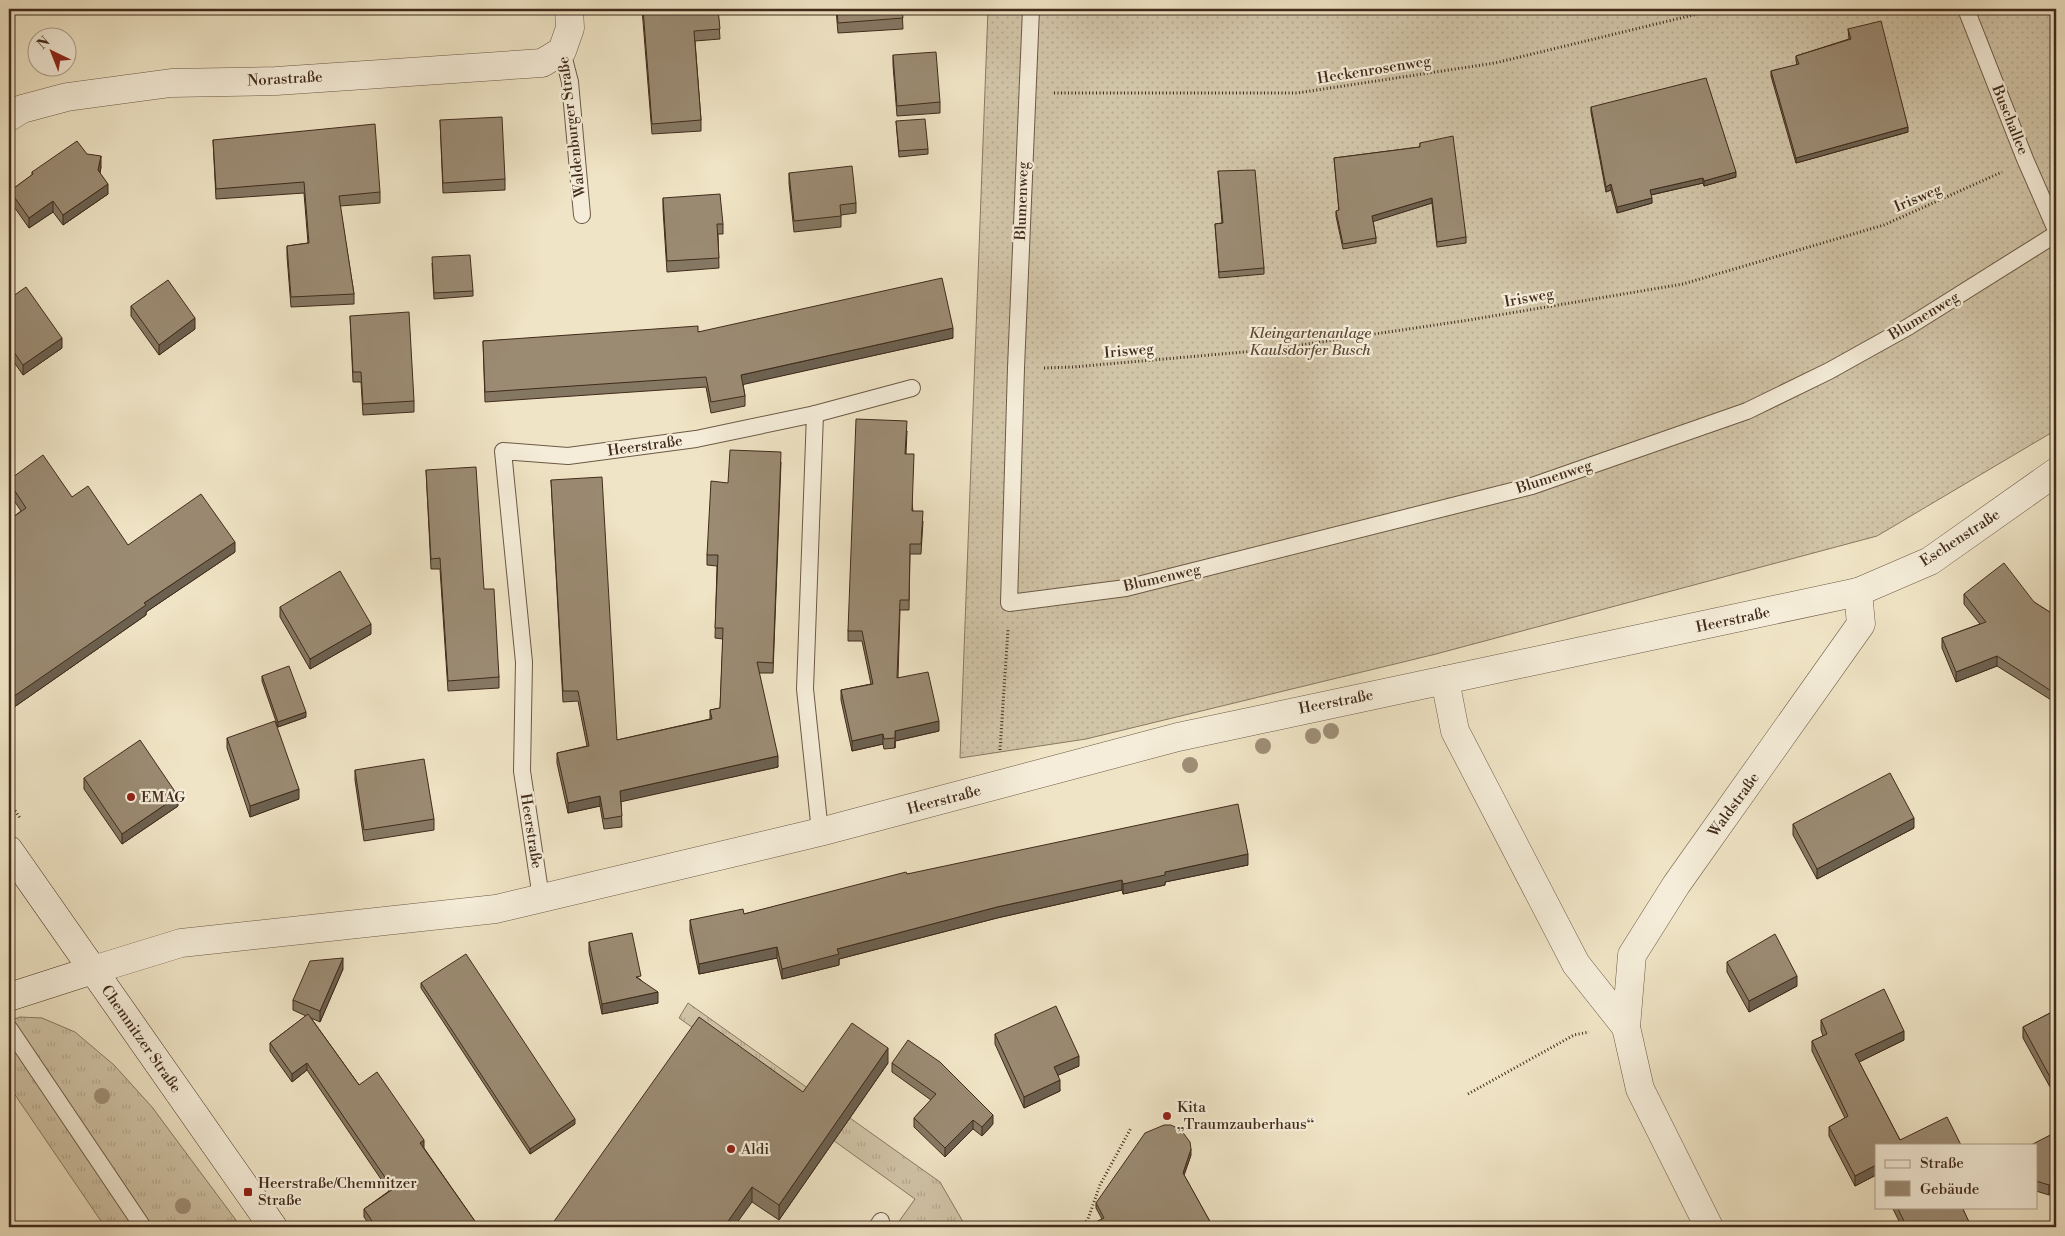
<svg xmlns="http://www.w3.org/2000/svg" width="2065" height="1236" font-family="'Libre Bodoni',serif">
  <style>
    .grass { fill: url(#grass-tufts); stroke: #897862 }
    .garden { fill: url(#garden-dots); stroke: #897862 }
    .lines { fill: none; stroke-linecap: round; stroke-linejoin: round }
    .lane-casing { stroke: #6c5946; stroke-width: 18 }
    .street-casing { stroke: #6c5946; stroke-width: 29 }
    .secondary-casing { stroke: #412b1b; stroke-width: 29 }
    .path { stroke: #412b1b; stroke-width: 3; stroke-dasharray: 1 2.5; stroke-linecap: butt }
    .lane { stroke: #f5edd9; stroke-width: 16 }
    .street { stroke: #f5edd9; stroke-width: 28 }
    .secondary { stroke: #f5edd9; stroke-width: 28 }
    .tree { fill: #9f8f77 }
    .wall { fill: #857863; stroke: #412b1b }
    .shaded-wall { fill: #6c6150; stroke: #412b1b }
    .building { fill: #9b8b73; stroke: #412b1b }
    .poi-dot { fill: #8f2418; stroke: #f5edd9; stroke-width: 2 }
    .labels { text-anchor: middle; dominant-baseline: central; stroke-width: 4.5; stroke-linejoin: round; paint-order: stroke }
    .street-label { font-size: 15px; fill: #412b1b; stroke: #f5edd9 }
    .park-label { font-size: 15px; font-style: italic; fill: #5e4a37; stroke: #f5edd9 }
    .poi-label { font-size: 15px; fill: #412b1b; stroke: #f5edd9; text-anchor: start }
  </style>
  <defs>
    <pattern id="grass-tufts" width="24" height="20" patternUnits="userSpaceOnUse" patternTransform="scale(1.25)"><rect width="24" height="20" fill="#d1c5a8"/><path d="M3 7l-1-3M5 7V3M7 7l1-3M15 17l-1-3M17 17v-4M19 17l1-3" fill="none" stroke="#b5a990"/></pattern>
    <pattern id="garden-dots" width="8" height="8" patternUnits="userSpaceOnUse" patternTransform="scale(1.25)"><rect width="8" height="8" fill="#d1c5a8"/><path d="M2 2h.1M6 6h.1" fill="none" stroke="#b5a990" stroke-width="1.8" stroke-linecap="round"/></pattern>
  </defs>
  <rect width="100%" height="100%" fill="#efe4c5"/>
  <filter id="stains"><feTurbulence type="fractalNoise" baseFrequency=".004" numOctaves="4"/><feColorMatrix values="0 0 0 0 .2 0 0 0 0 .09 0 0 0 0 .02 0 0 0 .5 -.17"/></filter>
  <radialGradient id="worn" r=".72"><stop offset=".6" stop-color="#630" stop-opacity="0"/><stop offset="1" stop-color="#630" stop-opacity=".3"/></radialGradient>
  <g class="grass">
    <polygon points="688,1003 940,1182 966,1227 895,1227 915,1199 787,1107 793,1099 679,1018"/>
    <polygon points="20,1017 42,1018 75,1032 114,1065 152,1107 241,1227 105,1227 9,1086 9,1021"/>
  </g>
  <polygon class="garden" points="988,9 2056,9 2056,430 1877,536 1436,654 1086,739 960,758"/>
  <g class="lines">
    <g class="lane-casing">
      <g id="lane">
        <polyline points="1031,9 1016,368 1009,603 1126,588 1532,486 1747,411 1829,371 1908,327 2056,234"/>
        <polyline points="1966,9 2025,159 2056,230"/>
        <polyline points="562,51 570,82 582,215"/>
        <polyline points="815,414 912,388"/>
        <polyline points="541,898 522,771 524,662 503,451 568,456 696,439 815,414 805,689 820,832"/>
        <polyline points="9,1028 143,1227"/>
        <polyline points="877,1227 881,1221"/>
      </g>
    </g>
    <g class="street-casing">
      <g id="street">
        <polyline points="9,117 22,109 67,97 171,83 276,81 542,63 562,51 570,28 569,9"/>
        <polyline points="1445,680 1455,731 1576,964 1626,1027"/>
        <polyline points="93,970 181,943 496,909 820,832 1178,737 1858,592 1930,561 2056,472"/>
        <polyline points="1709,1227 1640,1089 1626,1027 1632,955 1676,885 1861,624 1858,592"/>
      </g>
    </g>
    <g class="secondary-casing">
      <g id="secondary">
        <polyline points="9,850 273,1227"/>
        <polyline points="9,997 93,970"/>
      </g>
    </g>
    <g class="path">
      <polyline points="1054,93 1297,93 1495,63 1718,9"/>
      <polyline points="1044,368 1073,367 1267,350 1469,320 1683,284 1884,225 2002,172"/>
      <polyline points="1000,750 1008,629"/>
      <polyline points="9,802 20,818"/>
      <polyline points="1468,1094 1574,1035 1589,1032"/>
      <polyline points="1082,1227 1088,1219 1100,1185 1131,1128"/>
    </g>
    <use href="#lane" class="lane"/>
    <use href="#street" class="street"/>
    <use href="#secondary" class="secondary"/>
  </g>
  <g class="tree">
    <circle cx="1331" cy="731" r="8"/>
    <circle cx="1313" cy="736" r="8"/>
    <circle cx="1263" cy="746" r="8"/>
    <circle cx="1190" cy="765" r="8"/>
    <circle cx="102" cy="1096" r="8"/>
    <circle cx="183" cy="1206" r="8"/>
  </g>
  <g class="wall">
    <polygon points="370,9 411,9 411,10 370,12"/>
    <polygon points="642,9 718,9 720,39 695,41 701,120 701,131 652,134"/>
    <polygon points="836,9 902,9 903,29 838,33"/>
    <polygon points="1848,29 1908,132 1796,163 1771,76 1771,71 1797,65 1796,61 1796,56 1849,39"/>
    <polygon points="893,55 940,102 940,113 897,116 893,65"/>
    <polygon points="1591,107 1736,177 1704,186 1703,183 1651,195 1652,203 1617,213 1611,190 1606,192 1591,112"/>
    <polygon points="440,120 505,179 505,190 443,193"/>
    <polygon points="896,121 928,149 928,154 899,157"/>
    <polygon points="213,140 380,192 380,203 340,206 354,294 354,304 291,307 287,256 287,246 308,243 304,193 216,199"/>
    <polygon points="1420,143 1466,237 1466,243 1437,247 1432,203 1373,221 1376,238 1376,243 1343,249 1336,216 1336,211 1339,211 1334,158 1420,147"/>
    <polygon points="87,154 101,167 100,173 108,194 63,225 53,212 29,228 10,201 10,191 32,175 32,172"/>
    <polygon points="1218,171 1264,268 1264,274 1219,278 1215,224 1222,223"/>
    <polygon points="789,173 856,203 856,213 841,215 841,227 794,232 789,183"/>
    <polygon points="663,198 723,224 723,234 718,234 719,268 667,272 663,209"/>
    <polygon points="432,263 473,291 473,296 434,299"/>
    <polygon points="9,299 62,348 23,375 9,355"/>
    <polygon points="131,306 195,329 159,355 131,316"/>
    <polygon points="350,316 414,401 414,412 363,415 361,382 353,382"/>
    <polygon points="698,332 953,338 743,384 745,396 745,406 711,413 706,387 485,402 483,341"/>
    <polygon points="907,431 906,454 913,511 923,521 921,554 910,554 909,610 900,610 898,678 939,731 895,741 895,748 884,749 883,744 852,751 841,700 841,690 871,684 862,641 848,641 848,631"/>
    <polygon points="781,462 773,673 759,673 778,767 621,801 622,827 604,829 600,806 568,813 557,763 557,753 587,746 578,701 563,702 551,480 617,740 710,719 710,710 720,708 723,639 715,638 717,566 707,565 707,555 728,483"/>
    <polygon points="426,470 499,677 499,688 448,691 440,569 431,569"/>
    <polygon points="9,480 72,497 128,545 235,552 146,612 146,615 10,710 9,708 9,520 21,511 9,493"/>
    <polygon points="1964,594 2034,602 2056,616 2056,703 1997,666 1956,682 1942,648 1942,638 1980,624 1964,604"/>
    <polygon points="280,607 371,634 310,669 280,617"/>
    <polygon points="262,676 306,717 278,727 262,681"/>
    <polygon points="227,738 299,799 250,817 227,748"/>
    <polygon points="355,770 434,819 434,830 364,841 355,780"/>
    <polygon points="84,778 178,806 122,844 84,789"/>
    <polygon points="1793,824 1914,828 1817,879 1793,835"/>
    <polygon points="1248,865 1165,882 1165,885 1123,894 1122,890 997,918 839,959 839,965 782,979 777,958 699,974 690,931 690,920 744,914 907,874"/>
    <polygon points="589,942 641,980 658,1003 602,1014 589,952"/>
    <polygon points="1727,962 1797,986 1749,1012 1727,972"/>
    <polygon points="343,969 320,1022 311,1018 359,1085 424,1148 479,1227 371,1227 364,1217 364,1209 389,1191 307,1070 292,1082 270,1051 270,1043 306,1016 293,1010 293,1000"/>
    <polygon points="421,983 575,1124 530,1154 421,988"/>
    <polygon points="2056,1010 2050,1087 2023,1038 2023,1027"/>
    <polygon points="1821,1020 1904,1040 1859,1062 1900,1140 1961,1145 1876,1145 1876,1176 1876,1175 1855,1186 1829,1136 1829,1127 1845,1118 1812,1051 1812,1041 1823,1036 1821,1030"/>
    <polygon points="995,1034 1079,1066 1058,1075 1060,1091 1024,1108 995,1044"/>
    <polygon points="888,1063 779,1220 752,1202 550,1227 803,1092"/>
    <polygon points="892,1063 993,1124 982,1136 973,1129 945,1157 914,1127 914,1118 931,1100 892,1072"/>
    <polygon points="2056,1132 2056,1192 2049,1195 2036,1191 2036,1145"/>
    <polygon points="1191,1155 1184,1175 1213,1227 1094,1227 1094,1223 1102,1219 1096,1208 1096,1203"/>
    <polygon points="1892,1207 1962,1207 1971,1227 1902,1227"/>
  </g>
  <g class="shaded-wall">
    <polygon points="1908,127 1908,132 1796,163 1796,158"/>
    <polygon points="101,156 101,167 98,180 98,170"/>
    <polygon points="1736,172 1736,177 1704,186 1704,181"/>
    <polygon points="1703,178 1703,183 1650,195 1650,190"/>
    <polygon points="108,184 108,194 63,225 63,215"/>
    <polygon points="1611,184 1611,190 1606,192 1606,187"/>
    <polygon points="1432,198 1432,203 1372,222 1372,216"/>
    <polygon points="1652,198 1652,203 1617,213 1617,207"/>
    <polygon points="53,201 53,212 29,228 29,218"/>
    <polygon points="195,318 195,329 159,355 159,345"/>
    <polygon points="953,328 953,338 741,385 741,375"/>
    <polygon points="62,338 62,348 23,375 23,365"/>
    <polygon points="235,542 235,552 146,612 146,615 10,710 10,699 144,603"/>
    <polygon points="371,624 371,634 310,669 310,659"/>
    <polygon points="1997,656 1997,666 1956,682 1956,672"/>
    <polygon points="306,712 306,717 278,727 278,722"/>
    <polygon points="939,721 939,731 895,741 895,748 895,731"/>
    <polygon points="883,734 883,744 852,751 852,741"/>
    <polygon points="778,756 778,767 620,802 620,791"/>
    <polygon points="299,789 299,799 250,817 250,806"/>
    <polygon points="178,796 178,806 122,844 122,834"/>
    <polygon points="600,796 600,806 568,813 568,803"/>
    <polygon points="1914,818 1914,828 1817,879 1817,869"/>
    <polygon points="1248,854 1248,865 1165,882 1165,885 1123,894 1123,884 1165,872"/>
    <polygon points="1122,880 1122,890 997,918 839,959 839,965 782,979 782,969 837,949 997,907"/>
    <polygon points="777,947 777,958 699,974 699,964"/>
    <polygon points="343,958 343,969 320,1022 320,1011"/>
    <polygon points="1797,976 1797,986 1749,1012 1749,1001"/>
    <polygon points="658,992 658,1003 602,1014 602,1004"/>
    <polygon points="1904,1031 1904,1040 1855,1064 1855,1054"/>
    <polygon points="888,1048 888,1063 779,1220 779,1205"/>
    <polygon points="1079,1056 1079,1066 1054,1077 1054,1067"/>
    <polygon points="307,1063 307,1070 292,1082 292,1074"/>
    <polygon points="2056,1073 2056,1084 2050,1087 2050,1077"/>
    <polygon points="1060,1080 1060,1091 1024,1108 1024,1097"/>
    <polygon points="993,1115 993,1124 982,1136 982,1127"/>
    <polygon points="575,1119 575,1124 530,1154 530,1149"/>
    <polygon points="973,1120 973,1129 945,1157 945,1148"/>
    <polygon points="424,1140 424,1148 420,1151 420,1143"/>
    <polygon points="1191,1149 1191,1155 1183,1178 1183,1173"/>
    <polygon points="1876,1165 1876,1175 1855,1186 1855,1176"/>
    <polygon points="2056,1181 2056,1192 2049,1195 2049,1185"/>
    <polygon points="752,1187 752,1202 734,1227 724,1227"/>
  </g>
  <g class="building">
    <polygon points="643,9 718,9 720,29 694,31 701,120 652,124"/>
    <polygon points="837,9 902,9 903,18 838,23"/>
    <polygon points="1881,21 1908,127 1796,158 1771,71 1799,64 1796,56 1851,39 1848,29"/>
    <polygon points="936,52 940,102 897,106 893,55"/>
    <polygon points="1706,78 1736,172 1704,181 1703,178 1650,190 1652,198 1617,207 1611,184 1606,187 1591,107"/>
    <polygon points="502,117 505,179 443,183 440,120"/>
    <polygon points="925,119 928,149 899,151 896,121"/>
    <polygon points="375,124 380,192 339,196 354,294 291,297 287,246 309,243 304,182 216,189 213,140"/>
    <polygon points="1453,136 1466,237 1437,242 1432,198 1372,216 1376,238 1343,244 1336,211 1339,210 1334,158 1420,147 1420,143"/>
    <polygon points="77,141 87,154 101,156 98,170 108,184 63,215 53,201 29,218 10,191 33,174 32,172"/>
    <polygon points="852,166 856,203 840,205 841,216 794,221 789,173"/>
    <polygon points="1255,170 1264,268 1219,272 1215,224 1223,223 1218,171"/>
    <polygon points="720,194 723,224 717,224 719,258 667,261 663,198"/>
    <polygon points="470,255 473,291 434,293 432,257"/>
    <polygon points="942,278 953,328 741,375 745,396 711,402 706,377 485,392 483,341 698,326 698,332"/>
    <polygon points="168,280 195,318 159,345 131,306"/>
    <polygon points="26,287 62,338 23,365 9,345 9,299"/>
    <polygon points="409,312 414,401 363,404 361,372 353,372 350,316"/>
    <polygon points="856,419 907,421 905,454 914,454 912,511 923,511 921,544 910,544 909,600 900,600 897,678 928,672 939,721 895,731 895,738 884,739 883,734 852,741 841,690 873,684 862,631 848,631"/>
    <polygon points="730,450 781,452 773,663 757,662 778,756 620,791 622,816 604,819 600,796 568,803 557,753 589,746 578,691 563,691 551,480 602,477 617,740 712,719 710,710 720,708 723,628 715,628 718,555 707,555 711,481 728,483"/>
    <polygon points="43,455 72,497 88,486 128,545 201,494 235,542 144,603 146,605 10,699 9,698 9,520 26,508 9,482 9,480"/>
    <polygon points="476,467 484,589 494,589 499,677 448,681 440,558 431,559 426,470"/>
    <polygon points="2004,563 2034,602 2056,616 2056,694 1997,656 1956,672 1942,638 1986,622 1964,594"/>
    <polygon points="340,571 371,624 310,659 280,607"/>
    <polygon points="289,666 306,712 278,722 262,676"/>
    <polygon points="275,721 299,789 250,806 227,738"/>
    <polygon points="140,740 178,796 122,834 84,778"/>
    <polygon points="424,759 434,819 364,830 355,770"/>
    <polygon points="1890,773 1914,818 1817,869 1793,824"/>
    <polygon points="1238,804 1248,854 1165,872 1165,875 1123,884 1122,880 997,907 837,949 839,954 782,969 777,947 699,964 690,920 743,909 744,914 906,872 907,874"/>
    <polygon points="632,933 641,976 636,977 658,992 602,1004 589,942"/>
    <polygon points="1775,934 1797,976 1749,1001 1727,962"/>
    <polygon points="466,954 575,1119 530,1149 421,983"/>
    <polygon points="343,958 320,1011 293,1000 310,961"/>
    <polygon points="1884,989 1904,1031 1855,1054 1900,1140 1947,1117 1961,1145 1876,1145 1876,1166 1876,1165 1855,1176 1829,1127 1848,1116 1812,1041 1827,1034 1821,1020"/>
    <polygon points="1056,1006 1079,1056 1054,1067 1060,1080 1024,1097 995,1034"/>
    <polygon points="2056,1010 2056,1073 2050,1077 2023,1027"/>
    <polygon points="308,1014 359,1085 377,1072 424,1140 420,1143 479,1227 376,1227 364,1209 393,1189 307,1063 292,1074 270,1043"/>
    <polygon points="699,1017 803,1092 852,1023 888,1048 779,1205 752,1187 724,1227 550,1227"/>
    <polygon points="908,1040 940,1062 993,1115 982,1127 973,1120 945,1148 914,1118 936,1094 892,1063"/>
    <polygon points="1164,1125 1171,1125 1181,1130 1190,1142 1191,1149 1183,1173 1213,1227 1096,1227 1094,1223 1104,1218 1096,1203 1145,1133"/>
    <polygon points="2056,1132 2056,1181 2049,1185 2036,1181 2036,1145 2031,1145"/>
    <polygon points="1897,1207 1962,1207 1971,1226 1967,1227 1907,1227"/>
  </g>
  <g class="poi-dot">
    <circle cx="131" cy="797" r="5"/>
    <circle cx="1167" cy="1116" r="5"/>
    <circle cx="731" cy="1149" r="5"/>
    <rect x="243" y="1187" width="10" height="10" rx="2.5"/>
  </g>
  <g class="labels">
    <g class="street-label">
      <text transform="translate(1374 70) rotate(-9)">Heckenrosenweg</text>
      <text transform="translate(285 79) rotate(-3)">Norastraße</text>
      <text transform="translate(2010 120) rotate(68)">Buschallee</text>
      <text transform="translate(572 127) rotate(-97)">Waldenburger Straße</text>
      <text transform="translate(1918 198) rotate(-23)">Irisweg</text>
      <text transform="translate(1022 201) rotate(-88)">Blumenweg</text>
      <text transform="translate(1529 298) rotate(-10)">Irisweg</text>
      <text transform="translate(1924 316) rotate(-31)">Blumenweg</text>
      <text transform="translate(1129 351) rotate(-5)">Irisweg</text>
      <text transform="translate(645 446) rotate(-8)">Heerstraße</text>
      <text transform="translate(1554 477) rotate(-18)">Blumenweg</text>
      <text transform="translate(1960 538) rotate(-33)">Eschenstraße</text>
      <text transform="translate(1162 578) rotate(-13)">Blumenweg</text>
      <text transform="translate(1733 620) rotate(-12)">Heerstraße</text>
      <text transform="translate(1336 702) rotate(-11)">Heerstraße</text>
      <text transform="translate(944 800) rotate(-15)">Heerstraße</text>
      <text transform="translate(1734 805) rotate(-54)">Waldstraße</text>
      <text transform="translate(531 831) rotate(81)">Heerstraße</text>
      <text transform="translate(141 1039) rotate(55)">Chemnitzer Straße</text>
    </g>
    <g class="park-label">
      <text x="1310" y="333">Kleingartenanlage<tspan x="1310" dy="17">Kaulsdorfer Busch</tspan></text>
    </g>
    <g class="poi-label">
      <text x="141" y="797">EMAG</text>
      <text x="1177" y="1107">Kita<tspan x="1177" dy="17">„Traumzauberhaus“</tspan></text>
      <text x="741" y="1149">Aldi</text>
      <text x="258" y="1183">Heerstraße/Chemnitzer<tspan x="258" dy="17">Straße</tspan></text>
    </g>
  </g>
  <rect width="2065" height="1236" fill="none" stroke="#efe4c5" stroke-width="30"/>
  <rect x="10" y="10" width="2045" height="1216" fill="none" stroke="#412b1b" stroke-width="2.5"/>
  <rect x="15" y="15" width="2035" height="1206" fill="none" stroke="#412b1b"/>
  <rect x="1875" y="1144" width="162" height="65" fill="#f5edd9" stroke="#ad9f8d"/>
  <rect x="1885" y="1160" width="25" height="8" fill="#f5edd9" stroke="#ad9f8d"/>
  <text x="1920" y="1168" font-size="15" fill="#412b1b">Straße</text>
  <rect x="1885" y="1181" width="25" height="15" fill="#9b8b73" stroke="#ad9f8d"/>
  <text x="1920" y="1194" font-size="15" fill="#412b1b">Gebäude</text>
  <g transform="translate(52 52) rotate(317)"><circle r="24" fill="#f5edd9" stroke="#ad9f8d"/>
  <path d="M0-4L9 19L0 12L-9 19Z" fill="#8f2418"/>
  <text y="-8" font-size="14" font-weight="bold" text-anchor="middle" fill="#412b1b">N</text>
  </g>
  <rect width="100%" height="100%" filter="url(#stains)"/>
  <rect width="100%" height="100%" fill="url(#worn)"/>
</svg>
